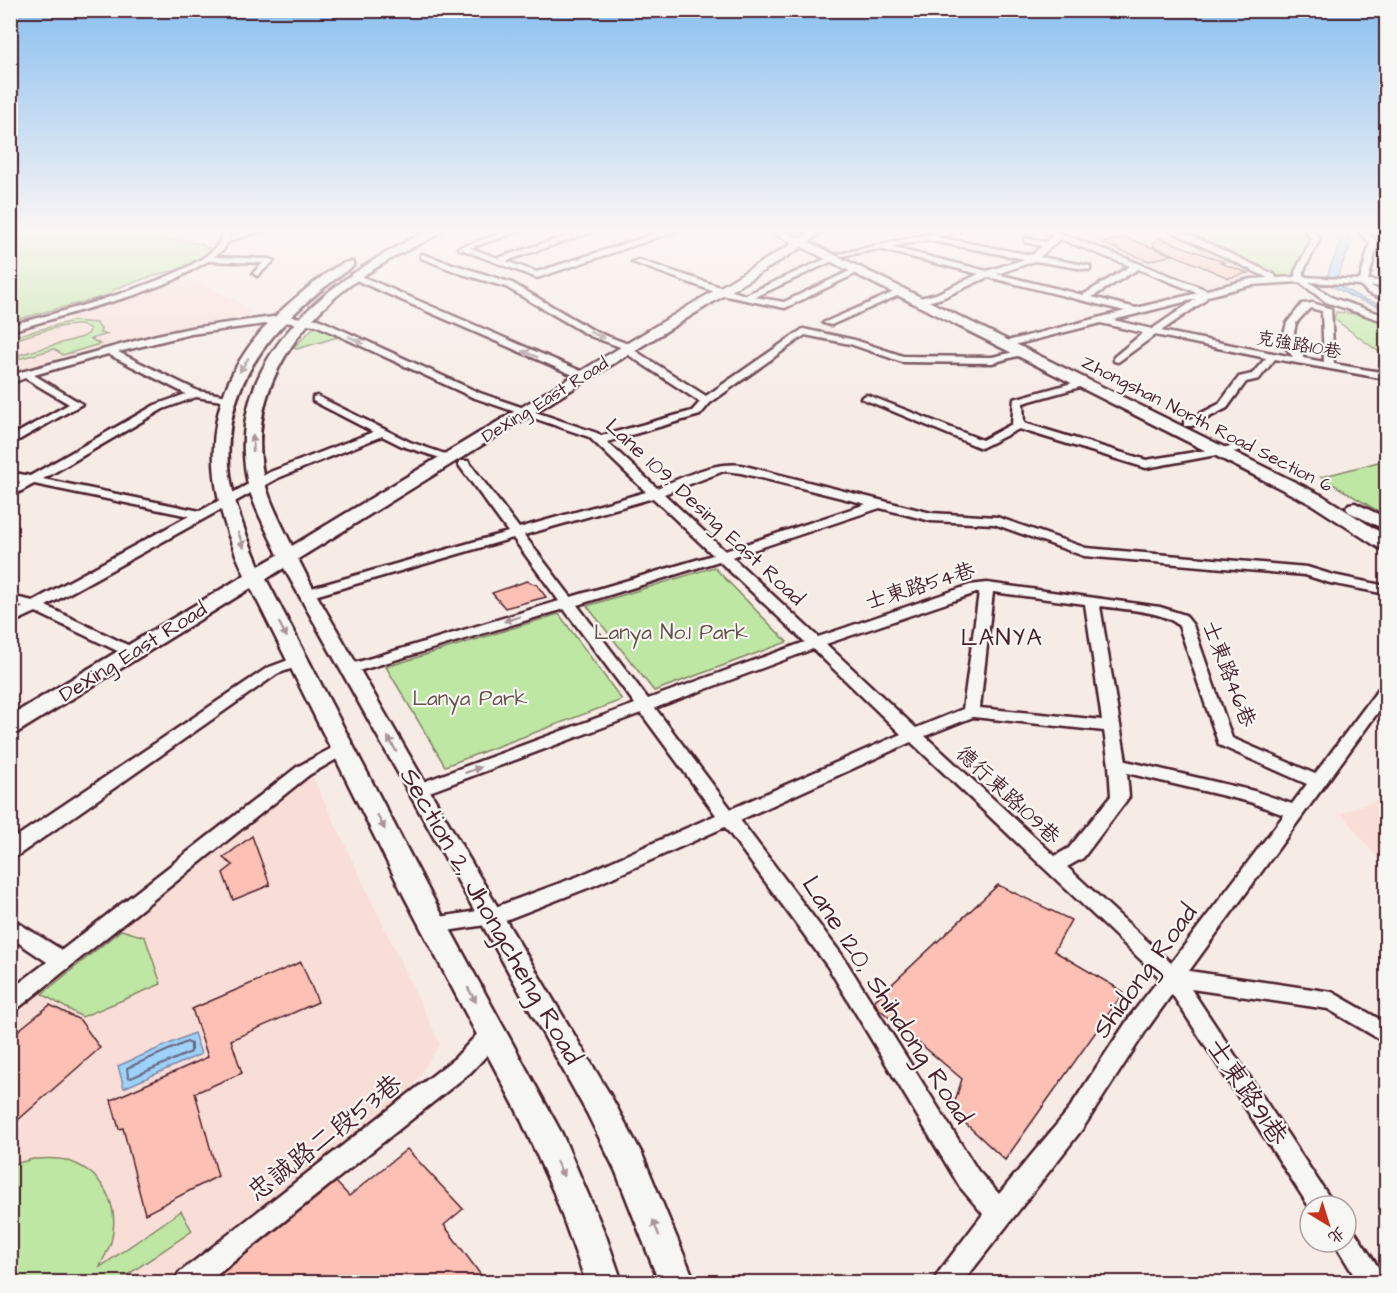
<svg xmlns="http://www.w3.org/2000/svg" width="1397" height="1293" font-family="'Architects Daughter','LXGW WenKai TC',sans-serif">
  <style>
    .built { fill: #f8ded7 }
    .green { fill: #bee7a3; stroke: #848367; stroke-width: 1.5 }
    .water { fill: #9dd2fb; stroke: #7c8aa8; stroke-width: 1.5 }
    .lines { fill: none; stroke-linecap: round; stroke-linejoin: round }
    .shore { stroke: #6b677e; stroke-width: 2 }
    .building { fill: #fcc1b4; stroke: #4a1f2b; stroke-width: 1.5 }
    .street-casing { stroke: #4a1f2b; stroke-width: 5 }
    .secondary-casing { stroke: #4a1f2b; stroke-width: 5 }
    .street { fill: #f6f6f2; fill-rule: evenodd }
    .secondary { fill: #f6f6f2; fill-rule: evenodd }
    .oneway { fill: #a99598 }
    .labels { text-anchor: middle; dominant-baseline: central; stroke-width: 4.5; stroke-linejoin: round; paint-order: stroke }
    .far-street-label { font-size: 18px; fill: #4a1f2b; stroke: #f6f6f2 }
    .street-label { font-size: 21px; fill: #4a1f2b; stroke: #f6f6f2 }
    .park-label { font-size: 21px; fill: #675149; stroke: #f6f6f2 }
    .quarter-label { font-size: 24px; letter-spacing: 1.5px; fill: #4a1f2b; stroke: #f6f6f2 }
    .near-street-label { font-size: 26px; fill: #4a1f2b; stroke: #f6f6f2 }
  </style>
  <rect width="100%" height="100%" fill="#f7ebe6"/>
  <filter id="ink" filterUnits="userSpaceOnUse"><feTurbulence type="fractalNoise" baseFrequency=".0167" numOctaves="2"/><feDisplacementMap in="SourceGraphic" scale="12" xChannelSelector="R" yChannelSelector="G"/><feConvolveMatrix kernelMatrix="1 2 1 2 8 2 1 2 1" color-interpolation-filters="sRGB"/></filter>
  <g filter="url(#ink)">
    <g class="built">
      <polygon points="1070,231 1173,231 1258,276 1209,287 1065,233"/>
      <polygon points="186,279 200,282 237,301 251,315 94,349 11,376 11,334 55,323"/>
      <polygon points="312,776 440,1044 412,1088 168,1282 11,1282 11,1013 117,924"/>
      <polygon points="1386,797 1386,869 1341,813"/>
    </g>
    <g class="green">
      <polygon points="10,231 118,231 158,235 155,237 203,244 205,248 217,248 176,271 166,272 128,284 113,290 109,295 11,321"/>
      <polygon points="1179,231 1304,231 1312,236 1295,271 1296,276 1275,276"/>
      <polygon points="1336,312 1373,316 1386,321 1386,357 1334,319"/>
      <path d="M73,321L96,323L101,329L100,333L108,334L91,339L100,344L63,355L54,349L11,361V357L83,337L89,333L90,329C77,317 28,336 11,341V337Z"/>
      <polygon points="315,326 338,337 297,349 293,348"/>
      <polygon points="1386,460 1386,516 1321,477"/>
      <polygon points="714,567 787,642 654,691 587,606"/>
      <polygon points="559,614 622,700 445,766 386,667"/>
      <polygon points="121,930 145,937 161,984 82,1017 42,994"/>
      <path d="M33,1159C43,1159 55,1157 65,1160C102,1170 121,1205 111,1242C108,1251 103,1259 100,1267L181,1211L192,1231L117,1282H11V1165Z"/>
    </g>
    <g class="water">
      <polygon points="1332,231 1342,231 1352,242 1337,277 1341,287 1363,299 1386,306 1386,309 1354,298 1325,282 1340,242"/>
      <polygon points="194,1033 201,1054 124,1088 118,1066"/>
    </g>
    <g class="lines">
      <polygon class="shore" points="187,1042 191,1044 191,1052 131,1078 128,1077 127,1068"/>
    </g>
    <g class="building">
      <polygon points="1124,237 1172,255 1149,261 1101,243"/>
      <polygon points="1157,237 1224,262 1220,263 1248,273 1229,278 1153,246"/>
      <polygon points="527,581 537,585 546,597 505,608 492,593"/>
      <polygon points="252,836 270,885 233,900 223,873 233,865 223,858"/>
      <polygon points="998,885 1071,920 1054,951 1124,992 1005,1160 952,1111 962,1079 878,1008 874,1001"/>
      <polygon points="301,962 318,1002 231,1040 242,1073 195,1093 218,1176 145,1214 123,1128 119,1129 111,1100 208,1057 192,1009"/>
      <polygon points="50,1005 80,1020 100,1048 10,1127 10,1037"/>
      <polygon points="407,1149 463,1209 444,1225 486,1282 211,1282 336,1182 349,1196"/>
    </g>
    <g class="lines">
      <g class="street-casing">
        <g id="street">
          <path d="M223,231H231L229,237L247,231H261L227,242L224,249L214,257L270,259L274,261L257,276L253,273L263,263L208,261L174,280L138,294L10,331V325C51,315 199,277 218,244C220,241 222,235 223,231Z"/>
          <polygon points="507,231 520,231 470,248 498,258 582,231 595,231 506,261 537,272 664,231 677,231 537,278 458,248"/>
          <path d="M943,231H961L937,237L1032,255L1042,246L1025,242V238L1046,242L1053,236L1043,231H1055L1207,290L1251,279L1268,278L1171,231H1182L1275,275L1276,278L1296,277L1295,272L1312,239L1305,231H1314L1320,239L1303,272L1305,277L1360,280L1370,243L1358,231H1367L1378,243L1368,280L1386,282V286H1371L1386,294V300L1368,293L1360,285L1309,282L1333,298L1386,316V322L1326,302L1299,282L1251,285L1208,296L1203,302L1161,331L1293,357L1282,342L1287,323L1302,304L1313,303L1331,309L1334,364L1386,373V379L1275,359L1259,379L1246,382L1227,408L1192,426H1184V422L1219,404L1239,377L1252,374L1266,358L1155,335L1118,362L1114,361V357L1143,333L1101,323L1006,347L1001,344L1003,342L1125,311L988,277L942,298L919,304L916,303V299L936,294L979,274L879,249L842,256L838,254ZM1060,239L1130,266L1083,295L997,274L1035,261L1090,270V266L1040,257ZM925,240H927L1025,259L987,271L890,247ZM1138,269L1198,293L1136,308L1092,297ZM1196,299L1152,329L1113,320ZM1310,308L1322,311L1324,362L1303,358V355L1292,342L1296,323Z"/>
          <path d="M421,254L512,283L596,332L634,346V350L706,396L803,329L855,340L903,356L992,357L1023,350L1028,353L992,363L902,362L850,344L805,335L710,403L700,415L607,442L657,488C685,477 711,462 741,465L931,513L997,517L1086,548L1307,567L1333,575L1386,586V594L1330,583L1305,575L1084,556L994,524L931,521L880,508L732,557L818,637L970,585L987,583L1160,607L1185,615L1193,625L1232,738L1315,774L1380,687L1386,686V701L1189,971L1332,992L1386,1023V1043L1328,1009L1191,989L1335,1206H1310V1208L1172,994L1147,1029L1083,1128L963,1282H934L938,1273L983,1214L960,1187L828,967L725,827L593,886L498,923L434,933L427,931L424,925L427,919L490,909L579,876L716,815L641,713L424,794H412L409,790L412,786L635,704L564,609L355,672H345L342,669L345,666L559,601L513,538L311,597L306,598L299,594L301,591L508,532L458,464L460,461H468L519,528L646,492L589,437L472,397L316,325L280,322L191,334L118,352L198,391L228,396L233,399L228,402L196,397L163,409L43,479L200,511L270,472L373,432L313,401V397L317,396L410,442L457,458L451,462L447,460L402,446L382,436L278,478L46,606L138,650L141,653L138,656H128L36,612L10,624V614L23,607L10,604V596L33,601L189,516L34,484L10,497V488L21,482L10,480V472L30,476L155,405L186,394L108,354L34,375L82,404L10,445V437L69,404L25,378L10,384V377L21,372L157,335L191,328L280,316L318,319L480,393L597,433L601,436L692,411L700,402L624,352L623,348L590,336L506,287L462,274L421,258ZM724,471L741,473L866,504L725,551L664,494ZM653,498L713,555L571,597L524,535ZM719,561L805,642L648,699L577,605ZM979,592L963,709L916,728L826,644ZM993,592L1085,604L1102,720L980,708ZM1100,606C1120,609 1166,611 1179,626L1219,745L1307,784L1292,804L1254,791L1126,761ZM813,649L901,734L731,809L655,708ZM973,717L1104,731L1109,765L1111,796L1069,848L1055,856L925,736ZM911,742L1160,978L1131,1015L1067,1112L999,1194L978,1171L842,955L740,820ZM1127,773L1250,802L1284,815L1171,963L1067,867L1083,858L1126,801L1129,797Z"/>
          <polygon points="832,256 839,258 755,297 784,302 856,268 863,270 785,308 726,296 632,262 639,260 745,295"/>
          <polygon points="354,273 588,374 589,376 580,378 351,278 351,274"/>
          <polygon points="899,290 906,292 831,325 823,323"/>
          <polygon points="1083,380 1087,381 1087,385 1023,403 1024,423 1146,460 1238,445 1244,448 1238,451 1146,468 1019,429 981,448 861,398 866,395 870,396 982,440 1012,424 1014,399"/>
          <polygon points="299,656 307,661 304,664 277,674 17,856 10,858 10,841 267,668"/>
          <polygon points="343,742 349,744 351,748 349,752 309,775 17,1009 10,1012 10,990 47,962 10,937 10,918 62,950 297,767"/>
          <polygon points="493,1024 501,1026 504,1033 501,1040 471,1072 208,1282 175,1282 179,1273 455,1058 485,1026"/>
          <polygon points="1346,1228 1355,1232 1382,1273 1386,1282 1358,1282 1334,1242 1346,1242"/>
        </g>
      </g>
      <g class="secondary-casing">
        <g id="secondary">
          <path d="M427,231H441C431,240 417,245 405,251C393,257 381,265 369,272C301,316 247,388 263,474C267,498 282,524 292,546L793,243L770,231H785L801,238L810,231H822L809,242L1323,496L1386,536V549L1379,548L1311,504L802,247L298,559L316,594L478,874L609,1093L642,1154L695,1282H659L616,1172L587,1113L284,568L266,579L428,889L562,1134L606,1236L622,1282H586L554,1193L517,1111L404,896L251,588L18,732L10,734V716L245,575C192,463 203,370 304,291C314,283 341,259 353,262V266C281,317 218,378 230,475C234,506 247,537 259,566L278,555C267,530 250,501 246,474C227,353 332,278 427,231Z"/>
          <polygon points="1355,503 1386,518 1386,530 1349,512 1346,508 1349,504"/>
        </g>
      </g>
      <use href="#street" class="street"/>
      <use href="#secondary" class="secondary"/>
    </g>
    <defs><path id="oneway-solid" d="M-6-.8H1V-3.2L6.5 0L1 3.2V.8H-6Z" transform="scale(1.5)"/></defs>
    <g class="oneway">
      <use href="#oneway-solid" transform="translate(597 335) rotate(24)"/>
      <use href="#oneway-solid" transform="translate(356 340) rotate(25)"/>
      <use href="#oneway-solid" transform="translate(530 354) rotate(-157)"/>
      <use href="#oneway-solid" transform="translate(244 365) rotate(122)"/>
      <use href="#oneway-solid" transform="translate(253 443) rotate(-90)"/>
      <use href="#oneway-solid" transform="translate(241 540) rotate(70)"/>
      <use href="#oneway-solid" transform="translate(512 619) rotate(163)"/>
      <use href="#oneway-solid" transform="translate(283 630) rotate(62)"/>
      <use href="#oneway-solid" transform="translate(392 744) rotate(-120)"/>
      <use href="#oneway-solid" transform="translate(473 770) rotate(-20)"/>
      <use href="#oneway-solid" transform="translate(381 822) rotate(63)"/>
      <use href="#oneway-solid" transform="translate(472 995) rotate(61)"/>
      <use href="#oneway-solid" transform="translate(560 1169) rotate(64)"/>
      <use href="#oneway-solid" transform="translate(656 1228) rotate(-112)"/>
    </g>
  </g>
  <linearGradient id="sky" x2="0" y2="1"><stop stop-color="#8ac0f0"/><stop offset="0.56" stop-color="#fbf6f4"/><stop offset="1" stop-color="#fbf6f4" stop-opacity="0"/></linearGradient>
  <rect width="1397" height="412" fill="url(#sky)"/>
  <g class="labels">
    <g class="far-street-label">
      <text transform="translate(1299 345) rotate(10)">克強路10巷</text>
      <text transform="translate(545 400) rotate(-32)">DeXing East Road</text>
      <text transform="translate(1207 424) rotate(27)">Zhongshan North Road Section 6</text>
    </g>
    <g class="street-label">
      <text transform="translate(705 512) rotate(43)">Lane 109, Desing East Road</text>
      <text transform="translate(920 586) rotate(-17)">士東路54巷</text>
      <text transform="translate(133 652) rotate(-32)">DeXing East Road</text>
      <text transform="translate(1229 674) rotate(69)">士東路46巷</text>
      <text transform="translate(1008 795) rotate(43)">德行東路109巷</text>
    </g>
    <g class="park-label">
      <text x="671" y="632">Lanya No.1 Park</text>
      <text x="470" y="698">Lanya Park</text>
    </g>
    <g class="quarter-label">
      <text x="1002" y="638">LANYA</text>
    </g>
    <g class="near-street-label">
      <text transform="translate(491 916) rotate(60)">Section 2, Jhongcheng Road</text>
      <text transform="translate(1145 971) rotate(-54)">Shidong Road</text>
      <text transform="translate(887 1000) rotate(57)">Lane 120, Shihdong Road</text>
      <text transform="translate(1247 1092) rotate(56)">士東路91巷</text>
      <text transform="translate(325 1138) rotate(-38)">忠誠路二段53巷</text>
    </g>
  </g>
  <rect width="1397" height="1293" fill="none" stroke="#f6f6f2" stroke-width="36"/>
  <rect x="18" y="18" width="1361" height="1257" fill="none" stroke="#4a1f2b" stroke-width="2" filter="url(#ink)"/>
  <g transform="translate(1328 1224) rotate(142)"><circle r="28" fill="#f6f6f2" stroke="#b1a0a2" stroke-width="1.5"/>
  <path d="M0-4.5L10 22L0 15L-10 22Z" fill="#c8321e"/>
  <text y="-9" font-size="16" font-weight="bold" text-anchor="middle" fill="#4a1f2b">北</text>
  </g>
</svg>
